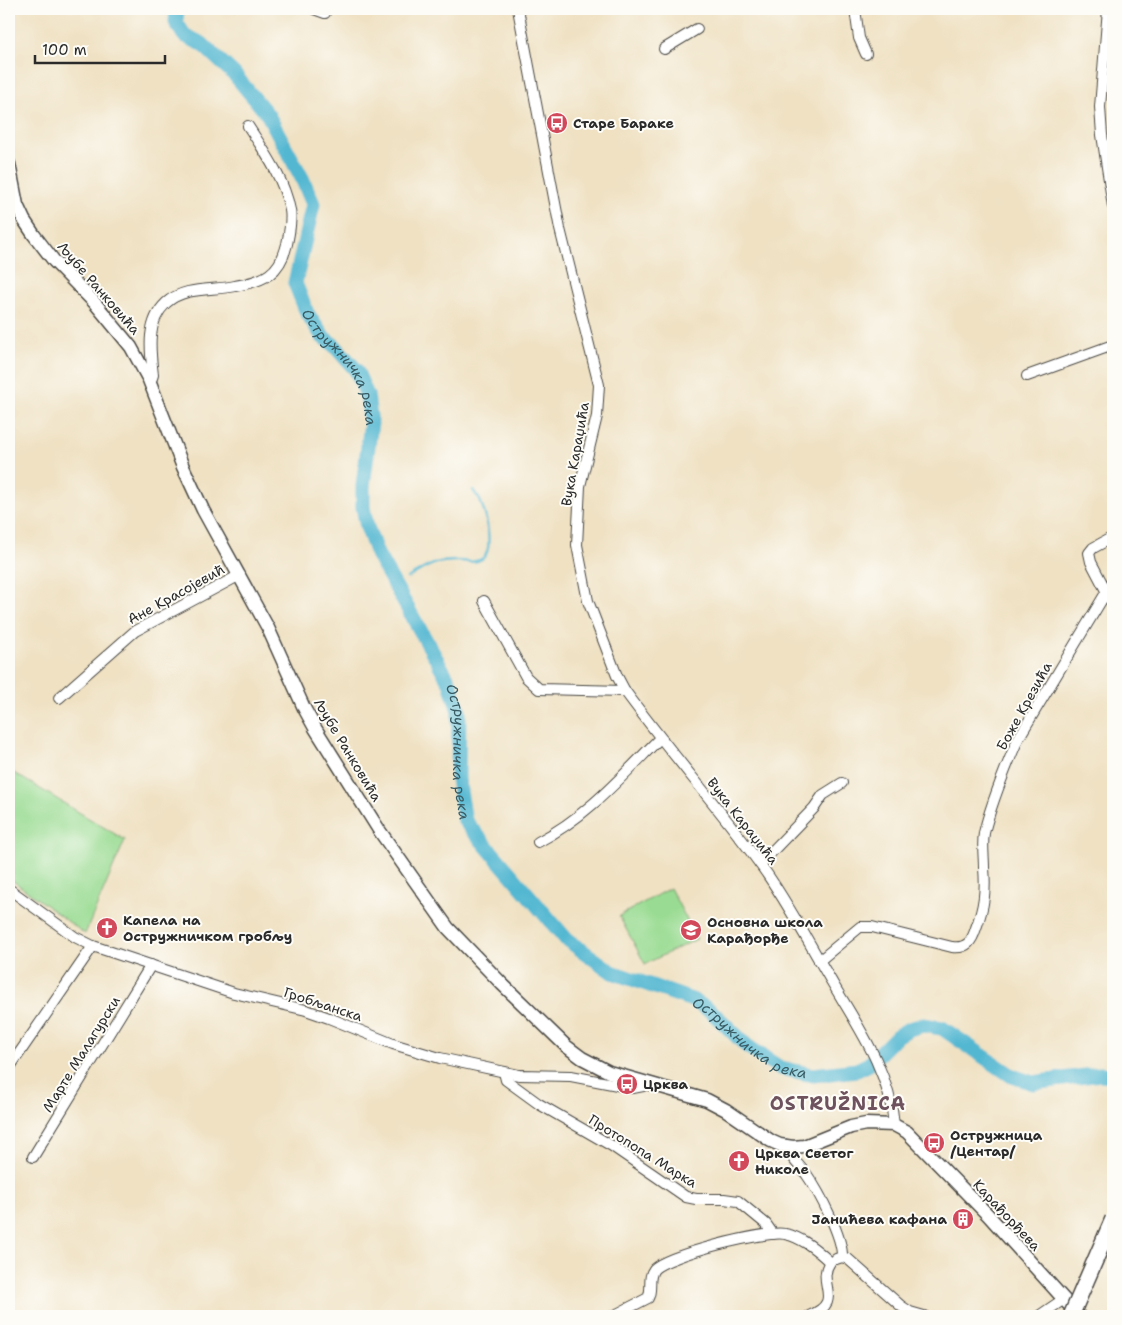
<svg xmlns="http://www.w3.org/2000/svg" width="1122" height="1325" font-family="'Shantell Sans',sans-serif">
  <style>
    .green { fill: #99db92; stroke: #62835e }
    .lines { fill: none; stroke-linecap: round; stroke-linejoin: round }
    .stream { stroke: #52b7d1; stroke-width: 2.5 }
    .river { stroke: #52b7d1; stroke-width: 15 }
    .minor-casing { stroke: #484642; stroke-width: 12 }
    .tertiary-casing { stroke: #484642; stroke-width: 15 }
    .minor { stroke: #fff; stroke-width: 10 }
    .tertiary { stroke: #fff; stroke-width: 12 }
    .primary-bridge-casing { stroke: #484642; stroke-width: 18; stroke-linecap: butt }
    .primary-bridge { stroke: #fff; stroke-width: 15 }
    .labels { text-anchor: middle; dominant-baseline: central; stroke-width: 4; stroke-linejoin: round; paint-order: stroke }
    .poi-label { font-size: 14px; font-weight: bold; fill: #2b2b2b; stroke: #fdfcf7; text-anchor: start }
    .street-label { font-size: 14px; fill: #2b2b2b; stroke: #fdfcf7 }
    .water-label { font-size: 15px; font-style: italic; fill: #395c65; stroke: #fdfcf7 }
    .district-label { font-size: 19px; font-weight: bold; letter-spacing: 1px; fill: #6e525d; stroke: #fdfcf7 }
  </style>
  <rect width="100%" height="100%" fill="#fdfcf7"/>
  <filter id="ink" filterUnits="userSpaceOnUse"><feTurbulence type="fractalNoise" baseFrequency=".02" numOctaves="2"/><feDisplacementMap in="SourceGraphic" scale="10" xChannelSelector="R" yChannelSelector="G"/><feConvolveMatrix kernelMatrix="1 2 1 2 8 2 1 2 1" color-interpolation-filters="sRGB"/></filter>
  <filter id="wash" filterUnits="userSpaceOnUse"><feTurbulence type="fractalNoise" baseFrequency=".0096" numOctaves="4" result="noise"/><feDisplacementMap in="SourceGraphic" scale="20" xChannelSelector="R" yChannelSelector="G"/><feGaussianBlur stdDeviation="1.12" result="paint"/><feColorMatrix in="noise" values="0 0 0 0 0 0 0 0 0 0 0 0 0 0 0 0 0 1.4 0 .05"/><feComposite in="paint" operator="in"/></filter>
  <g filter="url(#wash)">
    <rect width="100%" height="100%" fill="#efe1c2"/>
    <g class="green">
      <polygon points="9,770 125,840 85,934 9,878"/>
      <polygon points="670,888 697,939 645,964 619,916"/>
    </g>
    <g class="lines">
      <path class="stream" d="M407,578C428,567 431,561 457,561C465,561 476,564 483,558C494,550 486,514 481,503C480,498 475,494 473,490"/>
      <path class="river" id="s1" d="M177,9L176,22L184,35L202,44L234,74L268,115L302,178L313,204L295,283L307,313L323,337L335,346L356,370L367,395L371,423L363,486V507L367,527L377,554L450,683L459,711L458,779L465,821L566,939L612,972L692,1000L711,1011L747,1046L780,1068L813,1075L857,1070L869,1064L897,1036L909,1029L923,1025L942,1028L1012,1076L1033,1083L1100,1074L1113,1075"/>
    </g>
  </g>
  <g filter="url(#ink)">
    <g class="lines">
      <g class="minor-casing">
        <g id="minor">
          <polyline points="314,9 325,13"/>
          <path d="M518,9L560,229L599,385L597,416L580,486L577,545L588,601L617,676L625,691C668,750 717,805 760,864C788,902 809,944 833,984C859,1028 890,1072 894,1125"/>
          <polyline points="855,9 859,38 866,54"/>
          <polyline points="1108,9 1100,107 1102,135 1113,206"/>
          <polyline points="664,49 697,29"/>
          <polyline points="1027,376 1113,345"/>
          <path d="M149,380L152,378L153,375C150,350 146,322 166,303C185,286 212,291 235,286C264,281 280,274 287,244C289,234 292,221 290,210C284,179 265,152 248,126"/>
          <polyline points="1113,537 1093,548 1089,553 1091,562 1113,604"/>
          <polyline points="484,601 526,677 539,689 625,691"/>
          <polyline points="59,698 135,631 240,575"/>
          <path d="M538,842C587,817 622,776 660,738"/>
          <polyline points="760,864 814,808 823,795 842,783"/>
          <polyline points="9,889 75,937 93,946 234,993 306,1010 329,1018 393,1044 440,1058 519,1075 571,1076 633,1088 643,1086 646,1083"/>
          <path d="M819,961L860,927H872L952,947C967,949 972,941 976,928C984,907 986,891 984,868C984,856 982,845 984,833C991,803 1006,767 1018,739L1107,591"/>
          <polyline points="9,1068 93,946"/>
          <polyline points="504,1072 506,1080 539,1104 612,1146 686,1197 696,1199 724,1199 738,1201 766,1224 773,1234"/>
          <path d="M788,1147C789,1157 801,1167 807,1175C819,1192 843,1237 842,1257"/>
          <polyline points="33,1157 151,965"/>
          <polyline points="836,1259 842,1257 848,1259 901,1306 910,1312 924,1316"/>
          <path d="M613,1316L648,1298C653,1289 647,1278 654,1269C668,1255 766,1230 785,1234C802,1237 818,1251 830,1262"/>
          <path d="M809,1316C846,1301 815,1284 830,1262"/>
          <polyline points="1039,1316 1064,1299"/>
        </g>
      </g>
      <g class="tertiary-casing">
        <polyline id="tertiary" points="9,164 17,205 24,220 34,235 54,261 94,302 131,347 149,380 183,467 203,510 268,628 304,708 315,728 379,830 448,928 502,984 566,1046 582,1058 609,1072 707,1100 726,1110 771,1141 780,1145 793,1147 804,1146 851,1127 866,1124 894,1125 907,1132 988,1215 1079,1316"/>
      </g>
      <use href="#minor" class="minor"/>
      <use href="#tertiary" class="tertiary"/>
      <g class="primary-bridge-casing">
        <polyline id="primary-bridge" points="1071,1316 1113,1219"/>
      </g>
      <use href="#primary-bridge" class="primary-bridge"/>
    </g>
  </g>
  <defs>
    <g id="bus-disc" transform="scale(1.125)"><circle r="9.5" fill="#d1495b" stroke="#fdfcf7"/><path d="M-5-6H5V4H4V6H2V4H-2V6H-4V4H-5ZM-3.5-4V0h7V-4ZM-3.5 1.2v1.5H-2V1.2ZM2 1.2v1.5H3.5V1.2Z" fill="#fff"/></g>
    <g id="church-disc" transform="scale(1.125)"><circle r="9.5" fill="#d1495b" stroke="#fdfcf7"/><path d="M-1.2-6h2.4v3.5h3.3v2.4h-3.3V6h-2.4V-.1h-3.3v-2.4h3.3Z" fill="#fff"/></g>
    <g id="school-disc" transform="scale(1.125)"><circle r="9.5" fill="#d1495b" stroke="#fdfcf7"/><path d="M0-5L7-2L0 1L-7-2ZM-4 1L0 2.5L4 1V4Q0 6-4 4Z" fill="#fff"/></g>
    <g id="building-disc" transform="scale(1.125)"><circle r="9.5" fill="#d1495b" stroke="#fdfcf7"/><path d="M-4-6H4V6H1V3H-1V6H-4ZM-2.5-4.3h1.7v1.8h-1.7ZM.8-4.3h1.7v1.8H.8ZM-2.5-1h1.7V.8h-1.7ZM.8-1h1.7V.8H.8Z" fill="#fff"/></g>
  </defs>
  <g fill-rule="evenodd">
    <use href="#bus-disc" x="557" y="123"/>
    <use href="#church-disc" x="107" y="928"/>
    <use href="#school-disc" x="691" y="930"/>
    <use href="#bus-disc" x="627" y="1084"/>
    <use href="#bus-disc" x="934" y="1143"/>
    <use href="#church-disc" x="739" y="1161"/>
    <use href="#building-disc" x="963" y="1219"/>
  </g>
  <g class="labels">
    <g class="poi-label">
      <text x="573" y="123">Старе Бараке</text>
      <text x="123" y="920">Капела на<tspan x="123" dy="16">Остружничком гробљу</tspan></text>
      <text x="707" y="922">Основна школа<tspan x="707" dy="16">Карађорђе</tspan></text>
      <text x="643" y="1084">Црква</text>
      <text x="950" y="1135">Остружница<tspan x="950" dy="16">/Центар/</tspan></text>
      <text x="755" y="1153">Црква Светог<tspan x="755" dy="16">Николе</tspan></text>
      <text x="947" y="1219" text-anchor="end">Јанићева кафана</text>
    </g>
    <g class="street-label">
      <text transform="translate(99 288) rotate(49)">Љубе Ранковића</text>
      <text transform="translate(575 454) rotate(-80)">Вука Караџића</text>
      <text transform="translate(176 594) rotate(-29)">Ане Красојевић</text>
      <text transform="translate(1024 706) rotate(-61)">Боже Крезића</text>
      <text transform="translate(348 750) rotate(59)">Љубе Ранковића</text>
      <text transform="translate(743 821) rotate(52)">Вука Караџића</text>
      <text transform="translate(323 1004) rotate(18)">Гробљанска</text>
      <text transform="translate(81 1054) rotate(-58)">Марте Малагурски</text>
      <text transform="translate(643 1151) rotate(32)">Протопопа Марка</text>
      <text transform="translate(1007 1215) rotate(47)">Карађорђева</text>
    </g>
    <g class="water-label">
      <text stroke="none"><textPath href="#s1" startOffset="424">Остружничка река</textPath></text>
      <text stroke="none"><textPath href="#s1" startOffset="842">Остружничка река</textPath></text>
      <text stroke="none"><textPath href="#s1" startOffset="1279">Остружничка река</textPath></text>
    </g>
    <g class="district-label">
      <text x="838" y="1103">OSTRUŽNICA</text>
    </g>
  </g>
  <rect width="1122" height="1325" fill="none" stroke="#fdfcf7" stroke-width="30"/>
  <path d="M35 55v8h130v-8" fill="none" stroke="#2b2b2b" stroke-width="2.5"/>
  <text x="42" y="55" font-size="15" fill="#2b2b2b" stroke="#fdfcf7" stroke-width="4" paint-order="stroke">100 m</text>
</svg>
